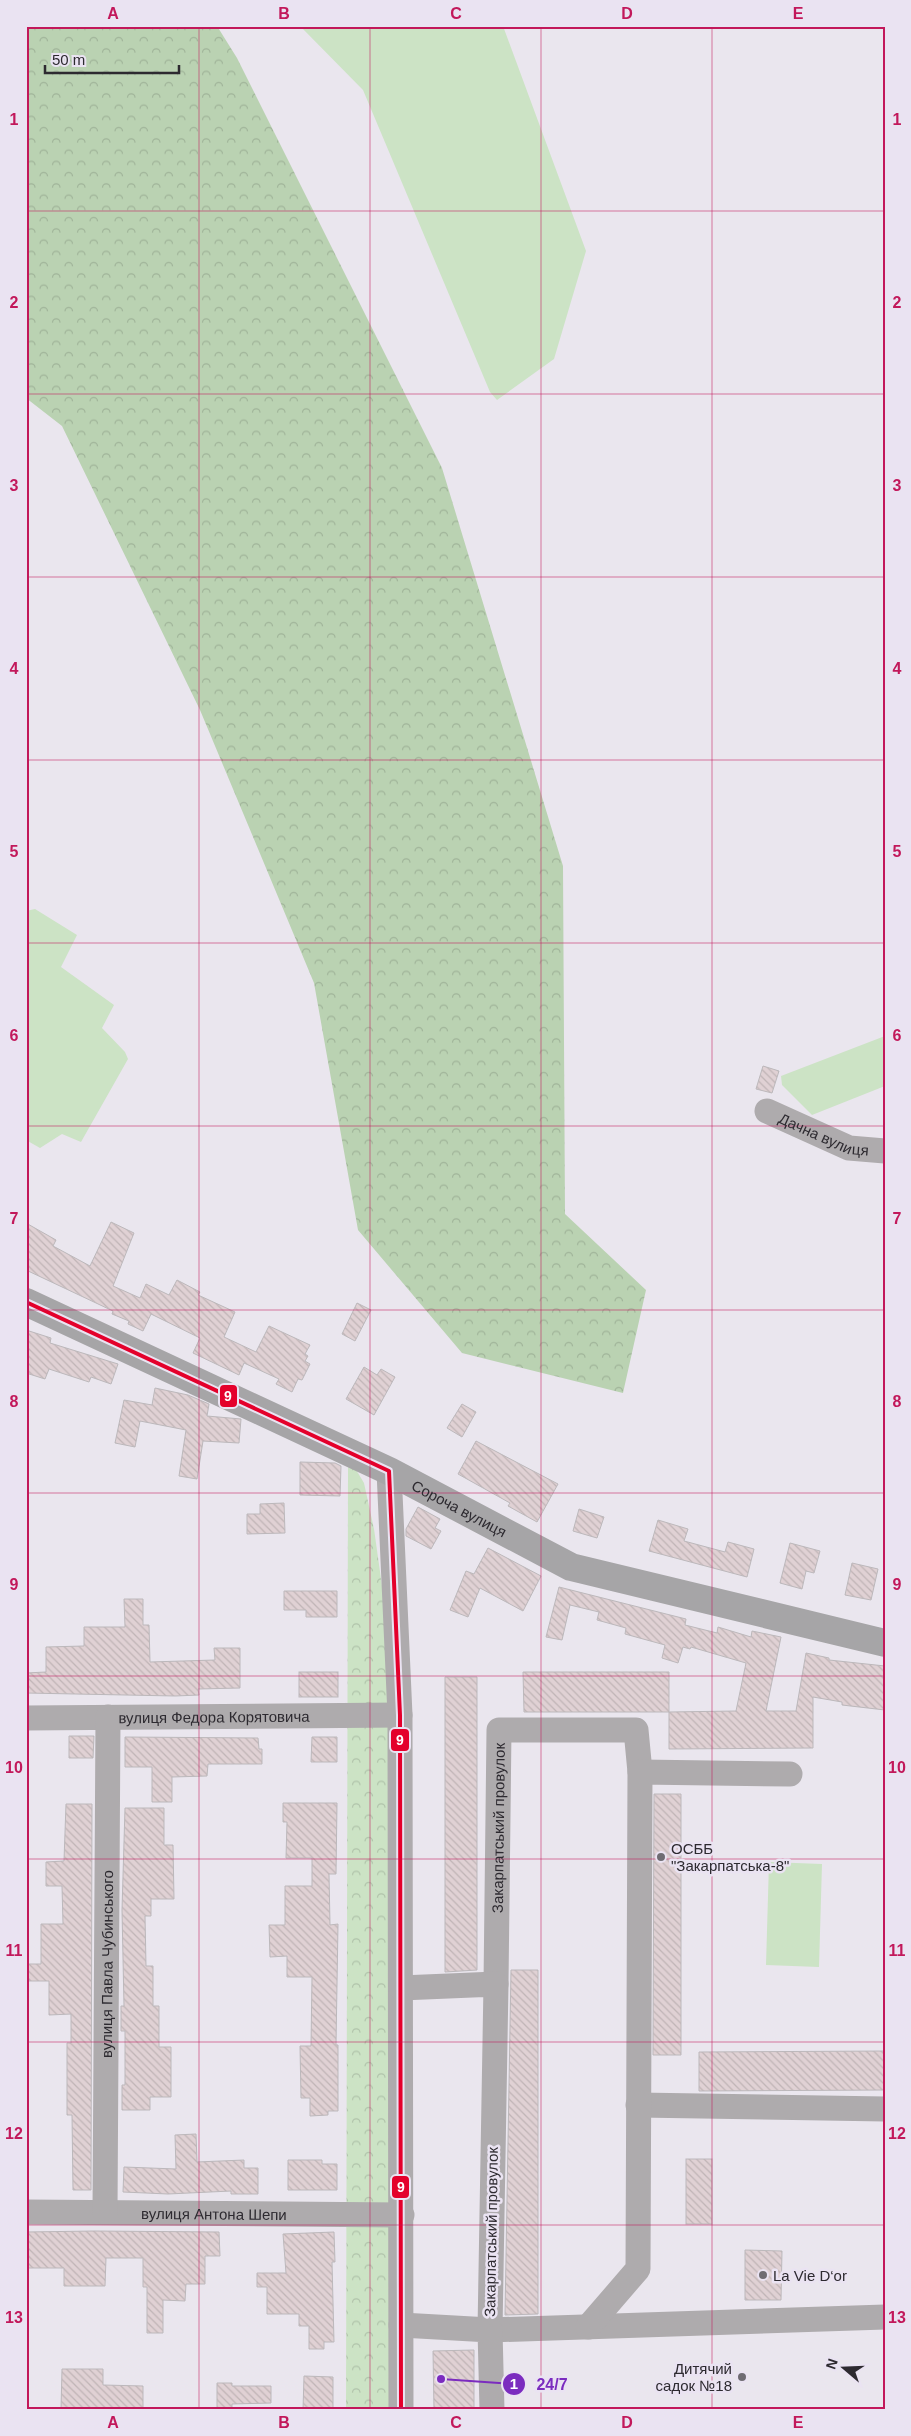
<svg xmlns="http://www.w3.org/2000/svg" width="911" height="2436" font-family="Arial,sans-serif">
  <style>
    .green { fill: #cce3c5 }
    .forest { fill: url(#forest-crowns) }
    .park { fill: url(#park-crowns) }
    .building { fill: url(#building-back-hatch); stroke: #bcb8bb }
    .lines { fill: none; stroke-linecap: round; stroke-linejoin: round }
    .minor { stroke: #aeabad; stroke-width: 25 }
    .major { stroke: #a6a5a7; stroke-width: 28 }
    .bus-1-casing { stroke: #eae3f2; stroke-width: 8 }
    .bus-1 { stroke: #e4002b; stroke-width: 4 }
    .grid { fill: none; stroke: #c2185b; stroke-width: 1; stroke-opacity: 0.55 }
    .poi-dot { fill: #6f6c72; stroke: #eae3f2; stroke-width: 2 }
    .labels { text-anchor: middle; dominant-baseline: central; stroke-width: 5; stroke-linejoin: round; paint-order: stroke }
    .street-label { font-size: 15px; fill: #2d2a30; stroke: #eae3f2 }
    .poi-label { font-size: 15px; fill: #2d2a30; stroke: #eae3f2; text-anchor: start }
    .leader { fill: none; stroke: #7b2cbf; stroke-width: 2 }
    .callout-dot { fill: #7b2cbf; stroke: #eae3f2; stroke-width: 2 }
    .mark-label { font-size: 15px; text-anchor: middle; font-weight: bold; fill: #fff }
    .callout-label { font-size: 16px; text-anchor: middle; font-weight: bold; fill: #7b2cbf; stroke: #eae3f2; stroke-width: 5; stroke-linejoin: round; paint-order: stroke }
    .line-badge { stroke: #eae3f2; stroke-width: 2 }
    .badge-label { font-size: 14px; text-anchor: middle; font-weight: bold; fill: #fff }
    .neatline { fill: none; stroke: #c2185b; stroke-width: 2 }
    .grid-label { font-size: 16px; text-anchor: middle; font-weight: bold; fill: #c2185b }
  </style>
  <defs>
    <pattern id="forest-crowns" width="20" height="18" patternUnits="userSpaceOnUse" patternTransform="scale(1.25)"><rect width="20" height="18" fill="#bad2b2"/><path d="M2 6a3 3 0 1 1 6 0M12 15a3 3 0 1 1 6 0" fill="none" stroke="#a0b499"/></pattern>
    <pattern id="park-crowns" width="20" height="18" patternUnits="userSpaceOnUse" patternTransform="scale(1.25)"><rect width="20" height="18" fill="#cce3c5"/><path d="M2 6a3 3 0 1 1 6 0M12 15a3 3 0 1 1 6 0" fill="none" stroke="#b0c3aa"/></pattern>
    <pattern id="building-back-hatch" width="6" height="6" patternUnits="userSpaceOnUse" patternTransform="scale(1.25)"><rect width="6" height="6" fill="#e0d1d4"/><path d="M-1 5l2 2M0 0l6 6M5-1l2 2" fill="none" stroke="#c0b4b6"/></pattern>
  </defs>
  <rect width="100%" height="100%" fill="#eae6ee"/>
  <g class="green">
    <polygon points="300,26 503,26 586,251 554,359 497,400 490,392 363,90"/>
    <polygon points="35,909 77,935 61,967 114,1005 102,1028 125,1052 128,1059 81,1142 62,1134 40,1148 26,1140 26,911"/>
    <polygon points="885,1036 885,1086 812,1115 782,1085 781,1076"/>
    <polygon points="769,1862 822,1864 819,1967 766,1965"/>
  </g>
  <polygon class="forest" points="26,26 217,26 237,58 442,468 563,866 565,1214 646,1290 623,1393 462,1353 358,1230 314,983 200,710 62,426 26,398"/>
  <polygon class="park" points="350,1464 355,1468 364,1483 374,1529 392,1657 396,2410 346,2410 348,1468"/>
  <g class="building">
    <polygon points="763,1066 779,1071 772,1093 756,1089"/>
    <polygon points="111,1222 134,1233 113,1286 140,1298 146,1284 169,1295 177,1280 200,1292 198,1295 235,1312 224,1337 256,1352 269,1326 310,1345 305,1354 308,1356 305,1361 310,1364 302,1380 298,1379 292,1392 276,1384 279,1379 244,1363 239,1375 193,1353 200,1338 151,1314 143,1331 128,1324 129,1321 112,1314 113,1311 26,1270 26,1223 56,1240 53,1246 90,1266"/>
    <polygon points="357,1303 371,1310 355,1341 342,1334"/>
    <polygon points="26,1330 51,1338 50,1343 118,1364 111,1384 91,1377 89,1382 49,1369 45,1379 26,1373"/>
    <polygon points="364,1367 377,1375 381,1369 395,1377 374,1415 346,1399"/>
    <polygon points="155,1388 188,1395 209,1404 207,1416 241,1419 239,1443 203,1441 197,1479 179,1476 186,1430 140,1421 135,1447 115,1443 124,1400 152,1405"/>
    <polygon points="462,1404 476,1412 462,1437 447,1428"/>
    <polygon points="476,1441 558,1484 537,1522 508,1506 510,1503 458,1474"/>
    <polygon points="300,1462 335,1463 341,1466 340,1496 300,1495"/>
    <polygon points="284,1503 285,1533 247,1534 247,1514 260,1514 260,1504"/>
    <polygon points="418,1507 440,1519 435,1528 441,1531 431,1549 406,1536 406,1529"/>
    <polygon points="579,1509 604,1517 597,1538 573,1531"/>
    <polygon points="658,1520 688,1529 684,1541 725,1552 728,1542 754,1549 747,1577 649,1551"/>
    <polygon points="790,1543 820,1551 814,1573 806,1571 802,1589 780,1583"/>
    <polygon points="488,1548 541,1576 523,1611 480,1588 468,1617 450,1610 466,1571 474,1574"/>
    <polygon points="852,1563 878,1569 871,1600 845,1595"/>
    <polygon points="559,1587 686,1619 685,1625 717,1633 718,1627 751,1637 752,1631 781,1637 766,1711 796,1711 806,1653 829,1658 829,1660 885,1666 885,1710 842,1705 842,1702 813,1697 813,1748 669,1749 669,1712 736,1711 746,1663 691,1647 690,1649 683,1647 678,1663 662,1658 665,1645 625,1634 626,1628 597,1620 599,1612 570,1605 562,1640 546,1637"/>
    <polygon points="284,1591 337,1591 337,1617 306,1617 306,1610 284,1610"/>
    <polygon points="124,1599 143,1599 143,1625 149,1625 150,1662 215,1660 214,1648 240,1648 240,1688 198,1689 199,1695 175,1696 26,1693 26,1673 46,1672 46,1647 84,1646 84,1627 125,1627"/>
    <rect x="299" y="1672" width="39" height="25"/>
    <polygon points="523,1672 669,1672 669,1712 524,1712"/>
    <polygon points="445,1677 477,1677 477,1970 445,1972"/>
    <polygon points="69,1736 94,1736 93,1758 69,1758"/>
    <polygon points="125,1737 258,1738 259,1749 262,1749 262,1764 208,1764 207,1776 172,1777 172,1802 152,1802 152,1767 125,1767"/>
    <polygon points="312,1737 337,1737 337,1762 311,1762"/>
    <polygon points="654,1794 681,1794 681,2055 653,2055"/>
    <polygon points="283,1803 337,1803 336,1874 329,1874 330,1925 338,1924 336,2045 338,2045 338,2111 328,2111 328,2115 310,2116 310,2098 301,2098 300,2046 311,2046 312,1977 287,1977 287,1956 270,1957 269,1925 285,1925 285,1886 312,1886 312,1858 286,1858 287,1822 283,1822"/>
    <polygon points="66,1804 92,1804 91,2190 73,2190 72,2115 67,2115 67,2043 71,2043 71,2014 49,2015 49,1981 28,1981 28,1964 41,1964 41,1924 63,1924 62,1886 46,1886 46,1862 64,1861"/>
    <polygon points="125,1808 164,1808 164,1845 173,1845 174,1899 151,1899 151,1916 145,1916 146,1966 153,1966 153,2006 159,2006 159,2047 171,2047 171,2097 150,2097 150,2110 122,2110 122,2085 125,2085 125,2031 121,2031 121,2006 124,2006 122,1910"/>
    <polygon points="511,1970 538,1970 538,2314 505,2315"/>
    <polygon points="885,2051 885,2090 699,2091 699,2052"/>
    <polygon points="196,2134 197,2162 244,2160 244,2168 258,2168 258,2194 231,2194 231,2191 168,2194 123,2192 124,2167 176,2169 175,2135"/>
    <rect x="686" y="2159" width="26" height="65"/>
    <polygon points="288,2160 322,2160 322,2164 337,2164 337,2190 288,2190"/>
    <polygon points="94,2231 219,2232 220,2256 205,2256 205,2284 186,2284 185,2301 163,2300 163,2333 147,2333 147,2287 143,2287 143,2258 106,2258 105,2286 64,2286 64,2268 28,2268 26,2232"/>
    <polygon points="334,2232 335,2262 332,2262 334,2342 324,2342 324,2349 309,2349 309,2326 299,2326 299,2314 267,2314 267,2287 257,2287 257,2273 286,2273 283,2234"/>
    <polygon points="745,2250 782,2251 781,2300 745,2300"/>
    <polygon points="474,2350 474,2410 434,2410 433,2351"/>
    <polygon points="62,2369 103,2369 103,2385 143,2386 143,2410 61,2410"/>
    <polygon points="304,2376 333,2377 333,2410 303,2410"/>
    <polygon points="217,2383 232,2383 232,2386 271,2386 271,2403 232,2404 232,2410 217,2410"/>
  </g>
  <g class="lines">
    <g class="minor">
      <path id="s1" d="M767,1111L849,1148L885,1151"/>
      <polyline points="389,1471 400,1715 401,2410"/>
      <path id="s2" d="M26,1718L400,1715"/>
      <path id="s3" d="M496,1984L499,1730H636L640,1772"/>
      <polyline points="401,1988 496,1984 490,2330 885,2317"/>
      <polyline points="638,2105 885,2109"/>
      <path id="s4" d="M26,2212L402,2215"/>
      <path id="s5" d="M105,2212L108,1717"/>
      <polyline points="401,2325 490,2330 492,2410"/>
      <polyline points="588,2327 638,2269 640,1772 790,1774"/>
    </g>
    <path class="major" id="s6" d="M26,1302L389,1471L571,1567L885,1643"/>
    <g class="bus-1-casing">
      <polyline id="bus-1" points="26,1302 389,1471 400,1715 401,2410"/>
    </g>
    <use href="#bus-1" class="bus-1"/>
  </g>
  <path class="grid" d="M199,26V2410M370,26V2410M541,26V2410M712,26V2410M26,211H885M26,394H885M26,577H885M26,760H885M26,943H885M26,1126H885M26,1310H885M26,1493H885M26,1676H885M26,1859H885M26,2042H885M26,2225H885"/>
  <g class="poi-dot">
    <circle cx="661" cy="1857" r="5"/>
    <circle cx="763" cy="2275" r="5"/>
    <circle cx="742" cy="2377" r="5"/>
  </g>
  <g class="labels">
    <g class="street-label">
      <text stroke="none"><textPath href="#s1" startOffset="62">Дачна вулиця</textPath></text>
      <text stroke="none"><textPath href="#s6" startOffset="480">Сороча вулиця</textPath></text>
      <text stroke="none"><textPath href="#s2" startOffset="188">вулиця Федора Корятовича</textPath></text>
      <text stroke="none"><textPath href="#s3" startOffset="156">Закарпатський провулок</textPath></text>
      <text stroke="none"><textPath href="#s5" startOffset="248">вулиця Павла Чубинського</textPath></text>
      <text stroke="none"><textPath href="#s4" startOffset="188">вулиця Антона Шепи</textPath></text>
      <text transform="translate(491 2232) rotate(-89)">Закарпатський провулок</text>
    </g>
    <g class="poi-label">
      <text x="671" y="1848">ОСББ<tspan x="671" dy="17">"Закарпатська-8"</tspan></text>
      <text x="773" y="2275">La Vie D‘or</text>
      <text x="732" y="2368" text-anchor="end">Дитячий<tspan x="732" dy="17">садок №18</tspan></text>
    </g>
  </g>
  <path class="leader" d="M441 2379L514 2384"/>
  <g class="callout-dot">
    <circle cx="441" cy="2379" r="5"/>
    <circle cx="514" cy="2384" r="12"/>
  </g>
  <g class="mark-label">
    <text x="514" y="2389">1</text>
  </g>
  <g class="callout-label">
    <text x="552" y="2390">24/7</text>
  </g>
  <g class="line-badge">
    <rect x="219" y="1384" width="19" height="24" rx="5" fill="#e4002b"/>
    <rect x="390" y="1728" width="20" height="24" rx="5" fill="#e4002b"/>
    <rect x="391" y="2175" width="19" height="24" rx="5" fill="#e4002b"/>
  </g>
  <g class="badge-label">
    <text x="228" y="1401">9</text>
    <text x="400" y="1745">9</text>
    <text x="401" y="2192">9</text>
  </g>
  <rect width="911" height="2436" fill="none" stroke="#eae3f2" stroke-width="55"/>
  <g transform="translate(844 2368) rotate(289)" stroke="#eae3f2" stroke-width="4" paint-order="stroke">
  <path d="M0-4L9 19L0 12L-9 19Z" fill="#2d2a30"/>
  <text y="-8" font-size="14" font-weight="bold" text-anchor="middle" fill="#2d2a30">N</text>
  </g>
  <path d="M45 65v8h134v-8" fill="none" stroke="#2d2a30" stroke-width="2.5"/>
  <text x="52" y="65" font-size="15" fill="#2d2a30" stroke="#eae3f2" stroke-width="4" paint-order="stroke">50 m</text>
  <rect x="28" y="28" width="856" height="2380" class="neatline"/>
  <g class="grid-label">
    <text x="113" y="19">A</text>
    <text x="284" y="19">B</text>
    <text x="456" y="19">C</text>
    <text x="627" y="19">D</text>
    <text x="798" y="19">E</text>
    <text x="14" y="125">1</text>
    <text x="897" y="125">1</text>
    <text x="14" y="308">2</text>
    <text x="897" y="308">2</text>
    <text x="14" y="491">3</text>
    <text x="897" y="491">3</text>
    <text x="14" y="674">4</text>
    <text x="897" y="674">4</text>
    <text x="14" y="857">5</text>
    <text x="897" y="857">5</text>
    <text x="14" y="1041">6</text>
    <text x="897" y="1041">6</text>
    <text x="14" y="1224">7</text>
    <text x="897" y="1224">7</text>
    <text x="14" y="1407">8</text>
    <text x="897" y="1407">8</text>
    <text x="14" y="1590">9</text>
    <text x="897" y="1590">9</text>
    <text x="14" y="1773">10</text>
    <text x="897" y="1773">10</text>
    <text x="14" y="1956">11</text>
    <text x="897" y="1956">11</text>
    <text x="14" y="2139">12</text>
    <text x="897" y="2139">12</text>
    <text x="14" y="2323">13</text>
    <text x="897" y="2323">13</text>
    <text x="113" y="2428">A</text>
    <text x="284" y="2428">B</text>
    <text x="456" y="2428">C</text>
    <text x="627" y="2428">D</text>
    <text x="798" y="2428">E</text>
  </g>
</svg>
